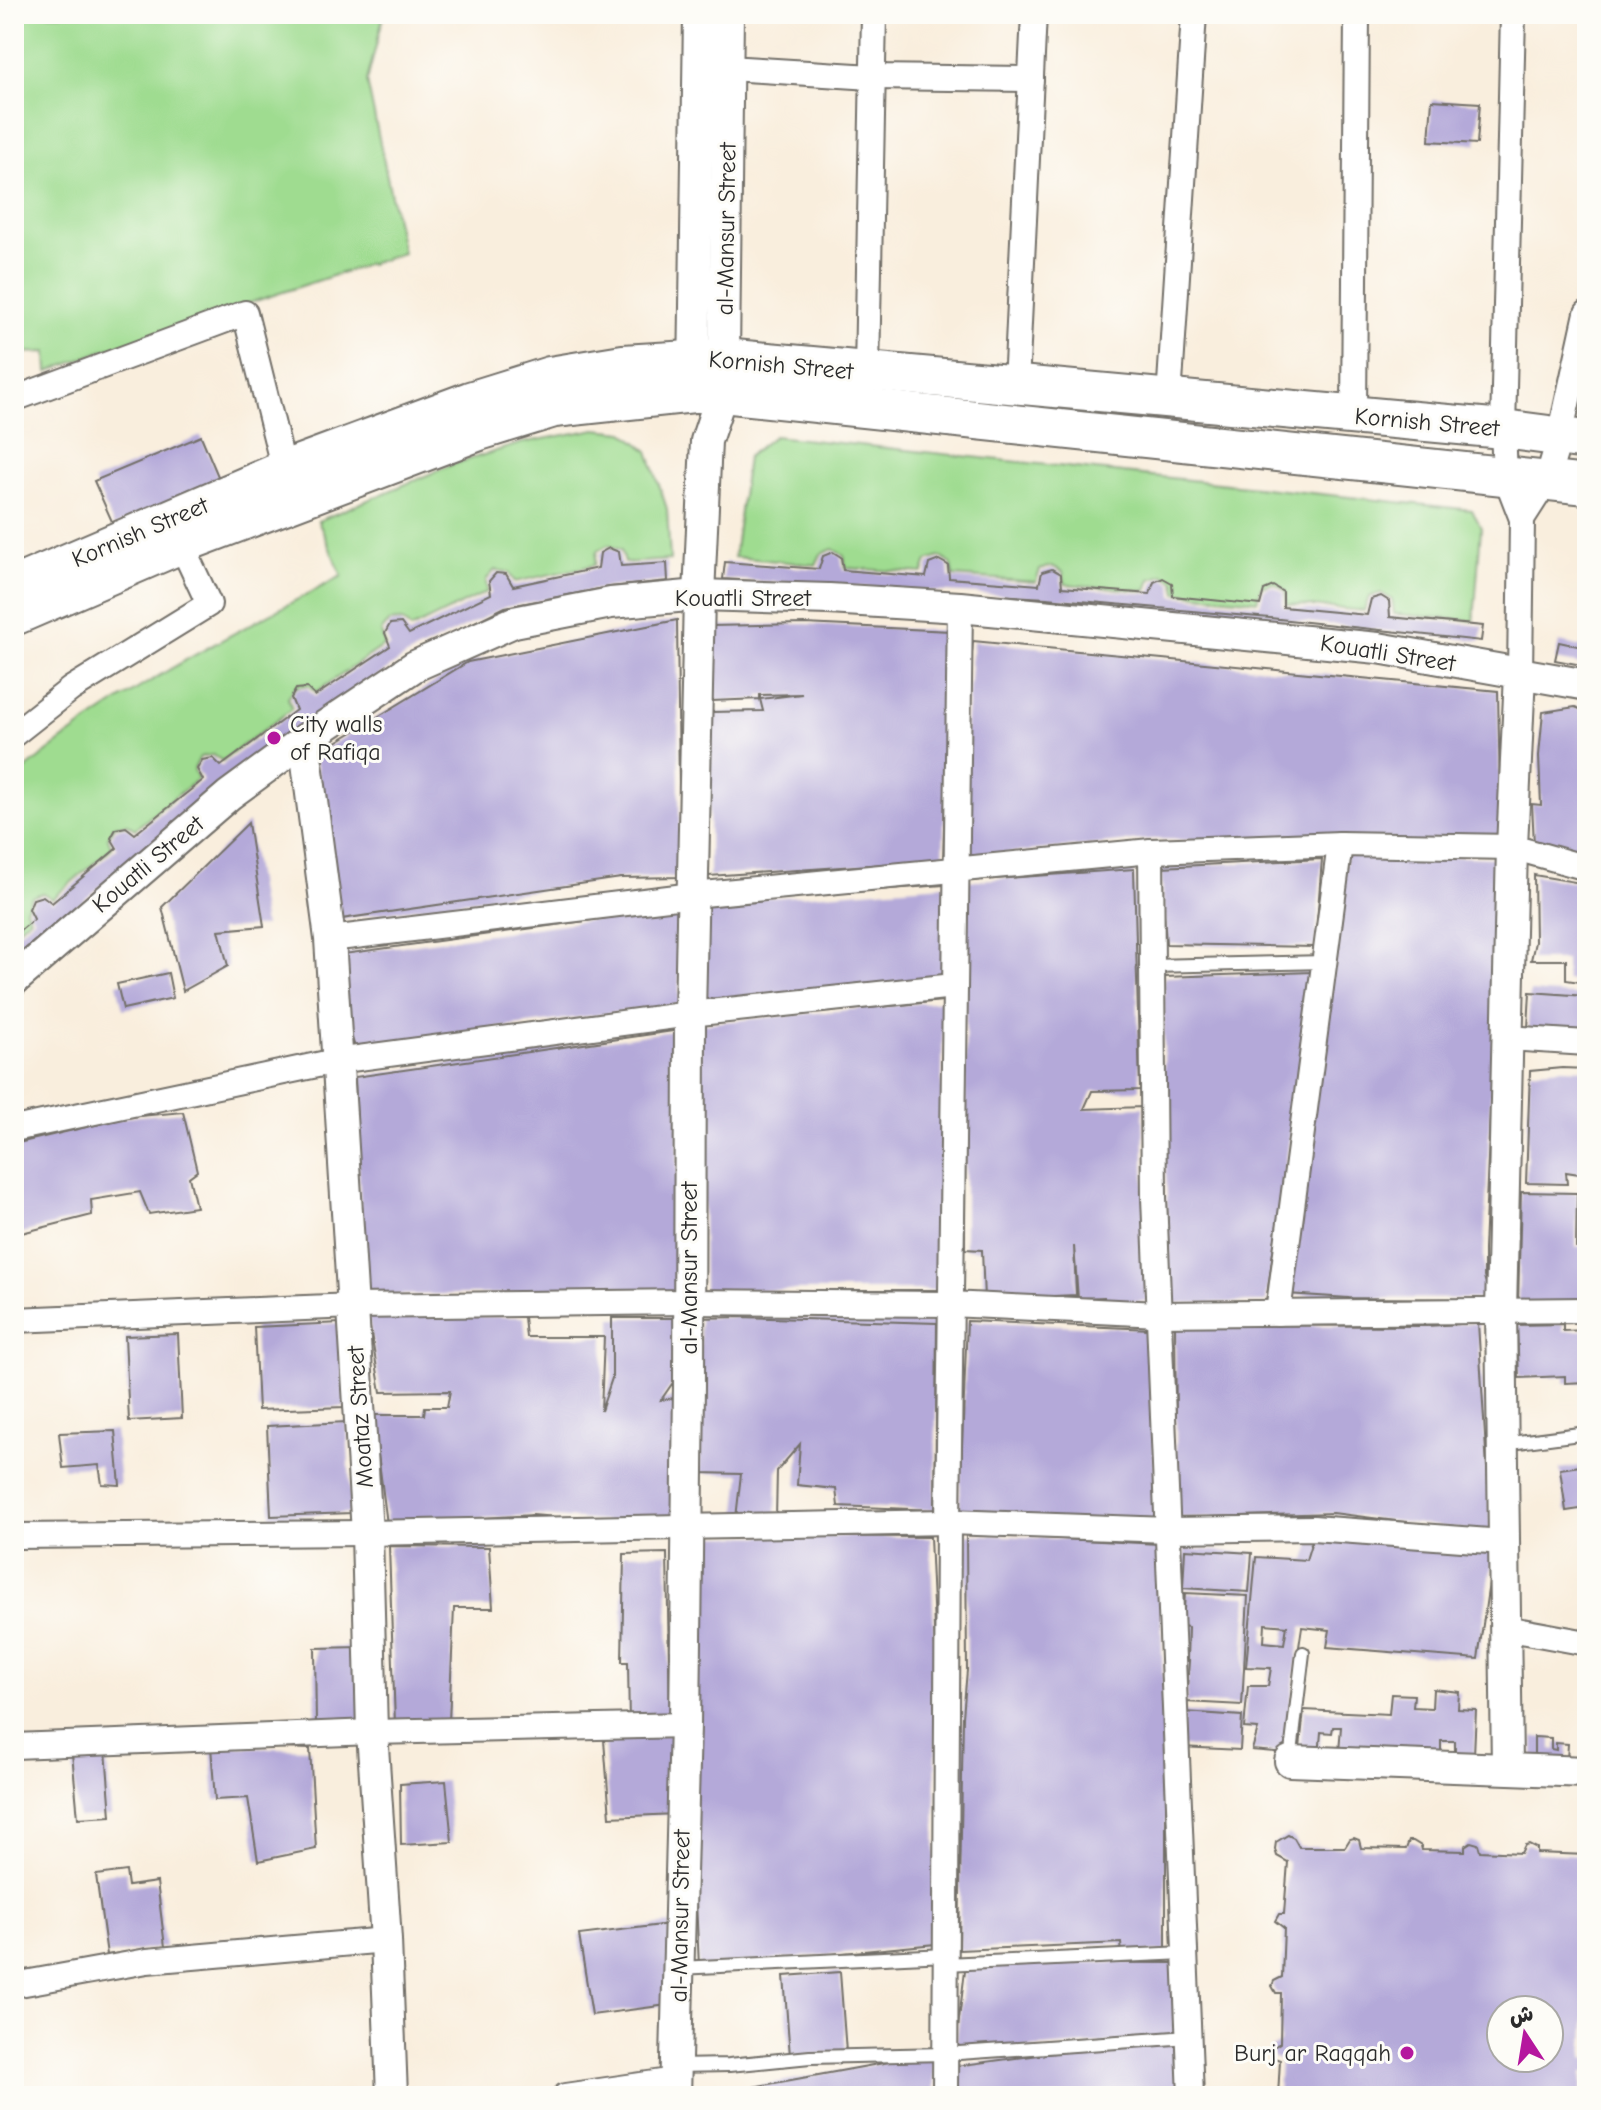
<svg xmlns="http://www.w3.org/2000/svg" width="1601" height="2110" font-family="'Comic Neue','Playpen Sans Arabic',sans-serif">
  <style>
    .green { fill: #9fdc90; stroke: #65845e; stroke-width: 2 }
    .building { fill: #b4a9d9; fill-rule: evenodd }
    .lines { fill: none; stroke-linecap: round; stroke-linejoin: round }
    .service-casing { stroke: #736f69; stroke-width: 16 }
    .minor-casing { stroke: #736f69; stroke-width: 28 }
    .tertiary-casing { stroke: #736f69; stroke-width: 34 }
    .primary-casing { stroke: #736f69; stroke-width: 42 }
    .service { stroke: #fff; stroke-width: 12 }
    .minor { stroke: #fff; stroke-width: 24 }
    .tertiary { stroke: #fff; stroke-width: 30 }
    .primary { stroke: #fff; stroke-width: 38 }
    .poi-dot { fill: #b5179e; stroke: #fdfcf7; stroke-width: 3 }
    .labels { text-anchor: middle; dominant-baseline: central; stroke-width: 6; stroke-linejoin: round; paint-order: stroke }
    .street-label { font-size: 24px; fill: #2b2b2b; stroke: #fdfcf7 }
    .poi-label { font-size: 24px; fill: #2b2b2b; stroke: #fdfcf7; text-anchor: start }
  </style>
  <rect width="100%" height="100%" fill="#fdfcf7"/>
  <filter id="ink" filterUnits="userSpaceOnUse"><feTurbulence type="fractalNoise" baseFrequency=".0125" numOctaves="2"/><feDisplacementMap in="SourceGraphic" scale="16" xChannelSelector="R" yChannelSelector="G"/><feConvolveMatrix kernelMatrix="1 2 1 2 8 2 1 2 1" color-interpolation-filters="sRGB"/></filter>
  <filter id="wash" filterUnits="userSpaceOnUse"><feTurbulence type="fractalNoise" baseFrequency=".006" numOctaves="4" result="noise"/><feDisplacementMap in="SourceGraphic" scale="32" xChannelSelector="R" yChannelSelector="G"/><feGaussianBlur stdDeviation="1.8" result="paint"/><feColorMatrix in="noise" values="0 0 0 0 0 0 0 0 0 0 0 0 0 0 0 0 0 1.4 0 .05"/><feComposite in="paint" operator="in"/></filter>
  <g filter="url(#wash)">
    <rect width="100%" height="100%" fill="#f9eedd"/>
    <g class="green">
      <polygon points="14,14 384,14 367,81 403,253 102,351 48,372 47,352 14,353"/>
      <path d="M596,429L624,432L648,451L667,509L670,560L625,563L621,550L608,545L597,551L595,565L515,582L508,572L495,570L486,580L487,592L411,629L402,621L389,622L381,632L385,645L316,692L308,685L295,687L288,698L292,709L222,761L213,755L200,757L194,769L198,779L135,829L127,824L114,826L108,838L112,848L52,899L43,893L31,897L26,909L30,918L14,932V779C112,694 228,636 342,576L318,521L451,465L522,443Z"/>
      <polygon points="774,436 1472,510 1481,528 1474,621 1394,614 1392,600 1381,593 1369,597 1364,611 1287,604 1285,590 1274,583 1261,587 1257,601 1177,593 1175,582 1164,575 1151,579 1147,591 1065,584 1063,572 1052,566 1040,570 1036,582 953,576 951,564 940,557 927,561 923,573 846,568 844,556 833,549 821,554 816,565 734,557 747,457"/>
    </g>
    <g id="blocks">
      <g class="building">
        <polygon points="1432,100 1480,103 1477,144 1429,141"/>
        <polygon points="201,436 220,481 114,526 94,481"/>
        <polygon points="609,548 619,552 621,566 667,563 668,581 609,587 505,607 408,655 221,786 14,958 14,936 34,919 29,909 33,899 43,896 52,903 117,848 111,838 116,829 126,827 135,834 203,780 197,769 202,760 213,758 221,766 296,710 291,698 296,689 307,688 315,696 390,646 385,633 390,624 401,623 409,634 491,594 489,581 496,573 506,574 513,586 598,568 600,553"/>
        <polygon points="833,552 841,557 843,570 926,577 929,564 939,560 948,565 949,578 1039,585 1042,572 1052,569 1061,574 1062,587 1150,594 1154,582 1163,578 1172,583 1173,596 1260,605 1264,590 1273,586 1283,592 1283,607 1367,615 1371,599 1381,596 1389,601 1390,617 1483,626 1481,641 1270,618 1047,598 723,579 725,562 819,569 823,556"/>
        <polygon points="677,620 680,877 621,878 341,919 315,755 468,662"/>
        <polygon points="805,624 950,631 943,860 709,876 710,712 763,711 760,699 802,694 760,695 760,699 712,701 711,626"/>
        <polygon points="973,641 1498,691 1501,847 1152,839 956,858"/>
        <polygon points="1559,642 1587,648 1587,666 1555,660"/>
        <polygon points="1575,707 1587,712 1587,856 1534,844 1532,804 1541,805 1539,756 1543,712"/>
        <polygon points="248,823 264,926 219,930 228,966 183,991 162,907"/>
        <polygon points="1347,854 1501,858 1484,1250 1484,1277 1491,1299 1349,1298 1287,1294"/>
        <polygon points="1322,859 1315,947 1166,944 1161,867"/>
        <polygon points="1134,869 1140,1090 1092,1091 1084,1109 1143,1107 1147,1301 1104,1303 1104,1297 1078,1298 1074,1246 1076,1295 984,1299 982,1250 965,1249 966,881"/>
        <polygon points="1534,875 1587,884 1587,983 1566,980 1566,960 1531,960 1535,942"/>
        <polygon points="944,885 946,987 706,999 702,903"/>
        <polygon points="680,908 679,1004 355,1047 347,1023 336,955"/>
        <polygon points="1313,972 1266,1302 1170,1303 1164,1101 1164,977"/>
        <polygon points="168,973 173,998 123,1009 117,984"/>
        <polygon points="1530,992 1586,996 1583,1033 1528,1028"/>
        <polygon points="943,1001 939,1290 704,1290 701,1024"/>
        <polygon points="680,1030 675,1292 364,1295 355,1077"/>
        <polygon points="1562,1068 1587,1069 1586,1175 1566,1172 1567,1184 1526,1183 1530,1071"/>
        <polygon points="183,1112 197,1171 189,1177 196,1207 149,1214 140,1192 91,1200 92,1215 14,1235 14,1144 129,1117"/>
        <polygon points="1521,1192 1577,1193 1576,1247 1587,1246 1587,1303 1518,1304"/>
        <polygon points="368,1316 524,1317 526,1337 604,1337 601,1411 612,1378 612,1318 676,1318 676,1378 661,1400 687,1396 680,1528 533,1515 387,1524 373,1415 424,1415 425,1407 447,1407 450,1391 381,1392"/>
        <polygon points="740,1317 937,1323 935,1510 838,1506 836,1489 797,1485 800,1444 777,1471 776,1519 736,1518 741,1474 700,1473 700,1318"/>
        <polygon points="967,1321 1151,1329 1156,1520 959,1522"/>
        <polygon points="341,1323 345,1407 258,1410 254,1327"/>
        <polygon points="1478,1323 1491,1533 1333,1513 1177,1518 1175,1325 1426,1326"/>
        <polygon points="1563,1324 1563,1331 1587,1330 1587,1382 1565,1383 1565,1376 1519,1378 1517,1325"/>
        <polygon points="178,1334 182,1418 129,1421 125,1336"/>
        <polygon points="347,1422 351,1513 271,1516 267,1426"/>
        <polygon points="115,1431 120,1485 102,1484 99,1465 63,1468 59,1433"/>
        <polygon points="1587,1465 1587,1508 1566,1511 1560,1469"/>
        <polygon points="966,1534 1159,1544 1166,1794 1166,1951 1122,1954 1121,1943 959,1950 963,1717 967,1670"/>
        <path d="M1314,1534L1494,1548L1478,1659L1327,1647L1330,1630L1302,1627L1290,1706L1286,1753L1252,1750L1258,1729L1244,1728L1248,1686H1268L1271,1668L1246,1667L1256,1557L1306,1560ZM1265,1624L1287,1626L1284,1644L1264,1642Z"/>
        <polygon points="695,1536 930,1537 936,1674 935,1944 699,1967 695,1878"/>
        <polygon points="389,1546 489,1547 493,1608 454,1608 449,1722 395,1724"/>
        <polygon points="1185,1549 1252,1553 1249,1592 1183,1588"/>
        <polygon points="667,1553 670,1723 629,1723 628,1662 622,1662 624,1554"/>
        <polygon points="1185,1593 1248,1596 1242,1705 1186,1702 1189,1661 1187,1661 1188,1627 1183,1626"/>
        <polygon points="362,1647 363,1724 316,1725 315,1648"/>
        <polygon points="1433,1689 1459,1692 1458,1709 1476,1710 1474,1755 1455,1754 1455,1741 1441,1741 1441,1758 1339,1752 1341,1727 1333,1727 1332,1733 1321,1732 1319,1757 1299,1757 1304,1710 1389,1714 1391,1694 1414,1695 1413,1707 1432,1708"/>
        <polygon points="1184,1712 1242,1716 1240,1750 1181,1747"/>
        <polygon points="674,1734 675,1814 610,1817 604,1740"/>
        <polygon points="1534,1737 1551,1738 1551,1749 1556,1750 1556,1743 1568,1744 1567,1760 1534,1760"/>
        <polygon points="211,1746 310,1749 316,1849 258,1861 248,1798 215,1800"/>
        <polygon points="106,1750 111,1816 78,1818 72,1753"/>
        <polygon points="446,1781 452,1842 401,1845 400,1784"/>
        <path d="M1288,1835L1294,1838L1299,1847H1345L1350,1839L1354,1838L1359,1840L1361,1848L1406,1849L1409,1841H1413L1421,1846L1422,1850L1465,1851V1846L1471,1842L1478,1844L1480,1851L1521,1853L1525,1845L1529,1844L1537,1848V1853L1587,1855V1997L1583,2057L1587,2058V2072H1582L1581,2096H1278L1280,2060L1274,2058L1271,2052L1272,2048L1280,2043L1281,1993H1276L1272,1986L1274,1981L1282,1977L1284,1928L1275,1921L1279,1914H1284L1288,1862L1277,1856L1275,1849L1276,1842ZM1501,2010H1549V2058H1501Z"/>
        <polygon points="126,1871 128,1886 157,1882 165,1947 107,1955 96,1875"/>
        <polygon points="670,1924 667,2005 592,2015 579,1935"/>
        <polygon points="966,1962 1176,1963 1180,2037 1176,2038 1179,2096 957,2096 955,2066 1161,2039 955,2053"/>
        <polygon points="840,1972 846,2052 790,2056 784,1976"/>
        <polygon points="933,2054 934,2096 690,2096 690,2088 742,2089"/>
      </g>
    </g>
  </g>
  <g filter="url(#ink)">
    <use href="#blocks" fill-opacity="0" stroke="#736f69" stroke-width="2"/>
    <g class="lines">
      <g class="service-casing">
        <g id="service">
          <polyline points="1152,966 1325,962"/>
          <polyline points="1503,1444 1587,1433"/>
          <polyline points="1290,1761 1303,1653"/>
          <polyline points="945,1964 1185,1953"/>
          <polyline points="678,1968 946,1955"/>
          <polyline points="676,2066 729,2065 810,2057 945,2054 1189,2037"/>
        </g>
      </g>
      <g class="minor-casing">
        <g id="minor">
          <polyline points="1513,14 1503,429 1505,475 1522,519"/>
          <polyline points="728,68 872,77 1031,79"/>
          <polyline points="867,371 874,14"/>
          <polyline points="1016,385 1034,14"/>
          <polyline points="14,399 245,313 284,470"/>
          <polyline points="1169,399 1194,14"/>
          <polyline points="1354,415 1357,14"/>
          <polyline points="1520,674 1522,519 1547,480 1560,436 1587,313"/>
          <polyline points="14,734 71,689 209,604 181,544"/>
          <polyline points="1151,851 1154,1198 1191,2096"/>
          <polyline points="330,939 693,895 1151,851 1340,844 1512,847 1587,868"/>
          <polyline points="1507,1038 1587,1043"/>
          <polyline points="14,1129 336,1061 690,1014 954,986"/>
          <polyline points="1278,1313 1340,844"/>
          <polyline points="14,1320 353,1306 688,1302 950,1304 1159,1314 1587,1310"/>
          <polyline points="14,1536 367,1533 948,1522 1169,1530 1313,1528 1503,1542"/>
          <polyline points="1505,1628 1587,1643"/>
          <polyline points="14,1746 372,1732 685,1725"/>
          <polyline points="14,1985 147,1961 386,1940"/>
          <polyline points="565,2096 676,2080"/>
          <polyline points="945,2096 948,1522 960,607"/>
        </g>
      </g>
      <g class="tertiary-casing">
        <g id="tertiary">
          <polyline points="694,380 699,14"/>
          <polyline points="304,740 330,939 367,1533 372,1732 386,1940 392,2096"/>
          <polyline points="14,980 229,795 304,740 415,666 514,622 611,603 699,595 829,599 960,607 1378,648 1587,685"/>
          <polyline points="1290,1761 1587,1772"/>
          <polyline points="1507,1767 1501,1311 1512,847 1520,674"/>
          <polyline points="675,2096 685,1725 689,1386 690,1014 699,595 706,441 722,393 724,358 728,14"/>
        </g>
      </g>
      <g class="primary-casing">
        <g id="primary">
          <polyline points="14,586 284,470 470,401 550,376 623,364 724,358 1503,429 1587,440"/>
          <polyline points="14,616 181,544 479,431 554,408 694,393 722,393 1587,485"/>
        </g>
      </g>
      <use href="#service" class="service"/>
      <use href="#minor" class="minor"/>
      <use href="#tertiary" class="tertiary"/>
      <use href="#primary" class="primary"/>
    </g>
  </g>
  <g class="poi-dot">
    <circle cx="274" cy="738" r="8"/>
    <circle cx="1407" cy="2053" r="8"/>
  </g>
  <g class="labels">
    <g class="street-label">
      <text transform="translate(726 229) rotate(-89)">al-Mansur Street</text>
      <text transform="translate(781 365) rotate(5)">Kornish Street</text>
      <text transform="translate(1427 422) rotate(5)">Kornish Street</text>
      <text transform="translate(140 532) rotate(-23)">Kornish Street</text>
      <text x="743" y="598">Kouatli Street</text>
      <text transform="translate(1388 653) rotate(9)">Kouatli Street</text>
      <text transform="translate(148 864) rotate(-40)">Kouatli Street</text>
      <text transform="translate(689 1268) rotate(-90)">al-Mansur Street</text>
      <text transform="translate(360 1417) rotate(-94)">Moataz Street</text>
      <text transform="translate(680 1916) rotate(-89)">al-Mansur Street</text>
    </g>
    <g class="poi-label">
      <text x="290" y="724">City walls<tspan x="290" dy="28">of Rafiqa</tspan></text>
      <text x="1391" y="2053" text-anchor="end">Burj ar Raqqah</text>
    </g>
  </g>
  <rect width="1601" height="2110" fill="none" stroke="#fdfcf7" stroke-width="48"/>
  <g transform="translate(1525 2034) rotate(348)"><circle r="38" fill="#fdfcf7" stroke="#a9a8a5" stroke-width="2"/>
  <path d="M0-6L14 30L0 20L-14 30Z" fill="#b5179e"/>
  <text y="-12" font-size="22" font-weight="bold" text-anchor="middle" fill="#2b2b2b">ش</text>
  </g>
</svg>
